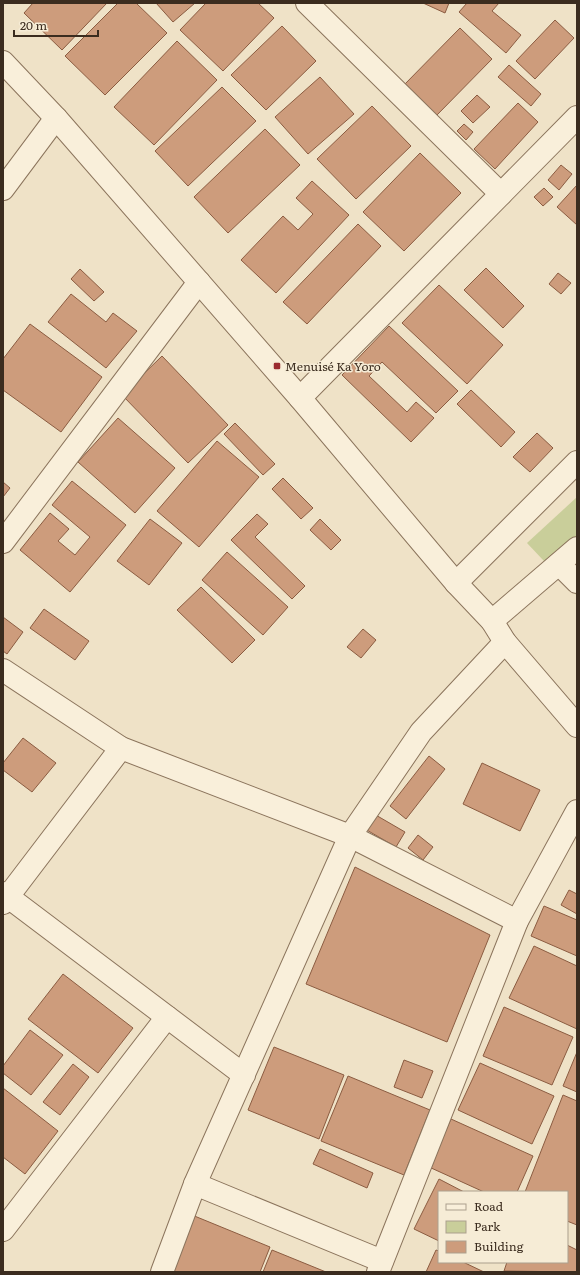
<svg xmlns="http://www.w3.org/2000/svg" width="580" height="1275" font-family="Literata,serif">
  <style>
    .green { fill: #c9ce9a }
    .building { fill: #cd9c7c; stroke: #8b5c41 }
    .lines { fill: none; stroke-linecap: round; stroke-linejoin: round }
    .minor-casing { stroke: #8b745c; stroke-width: 24 }
    .minor { stroke: #f9efda; stroke-width: 22 }
    .poi-dot { fill: #9b2b2f; stroke: #f6ecd6; stroke-width: 1.5 }
    .labels { text-anchor: middle; dominant-baseline: central; stroke-width: 3; stroke-linejoin: round; paint-order: stroke }
    .poi-label { font-size: 12px; fill: #3b2c1f; stroke: #f6ecd6; text-anchor: start }
  </style>
  <rect width="100%" height="100%" fill="#efe2c7"/>
  <polygon class="green" points="577,497 577,596 527,543"/>
  <g class="building">
    <polygon points="33,3 107,3 62,50 24,13"/>
    <polygon points="118,3 136,3 167,33 105,95 65,56"/>
    <polygon points="156,3 195,3 173,22"/>
    <polygon points="206,3 258,3 274,18 223,71 180,30"/>
    <polygon points="423,3 449,3 445,13"/>
    <polygon points="467,3 499,3 492,11 521,35 506,53 459,12"/>
    <polygon points="555,20 574,38 535,79 516,61"/>
    <polygon points="282,26 316,61 266,110 231,75"/>
    <polygon points="460,28 492,59 435,117 403,86"/>
    <polygon points="177,41 217,80 154,145 114,107"/>
    <polygon points="509,65 541,94 531,106 498,77"/>
    <polygon points="320,77 354,114 308,154 275,117"/>
    <polygon points="222,87 256,121 188,186 155,151"/>
    <polygon points="477,95 490,107 473,123 461,111"/>
    <polygon points="518,103 538,122 495,169 474,149"/>
    <polygon points="372,106 411,146 356,199 317,159"/>
    <polygon points="464,124 473,132 466,140 457,131"/>
    <polygon points="265,129 300,165 228,233 194,197"/>
    <polygon points="420,153 461,193 404,251 363,212"/>
    <polygon points="561,165 572,174 559,190 548,180"/>
    <polygon points="312,181 349,215 276,293 241,260 283,216 298,230 313,214 296,198"/>
    <polygon points="577,185 577,225 557,207"/>
    <polygon points="544,188 553,197 543,206 534,197"/>
    <polygon points="358,224 381,246 307,324 283,302"/>
    <polygon points="486,268 524,306 503,328 464,290"/>
    <polygon points="80,269 104,292 94,301 71,279"/>
    <polygon points="558,273 571,283 561,294 549,284"/>
    <polygon points="439,285 503,345 467,384 402,323"/>
    <polygon points="71,294 106,322 113,313 137,331 106,368 48,322"/>
    <polygon points="30,324 102,377 61,432 3,390 3,359"/>
    <polygon points="389,326 458,391 436,413 382,362 369,376 407,412 416,402 434,418 411,442 342,375"/>
    <polygon points="162,356 228,425 188,463 122,395"/>
    <polygon points="471,390 515,432 501,447 457,404"/>
    <polygon points="118,418 175,468 135,513 78,462"/>
    <polygon points="235,423 275,464 263,475 224,434"/>
    <polygon points="537,433 553,448 530,472 513,457"/>
    <polygon points="217,441 259,477 199,547 157,511"/>
    <polygon points="283,478 313,508 301,519 272,489"/>
    <polygon points="72,481 126,525 70,592 20,550 50,513 69,529 58,541 75,555 90,537 52,505"/>
    <polygon points="3,482 10,488 3,497"/>
    <polygon points="257,514 268,524 255,537 305,586 292,599 231,540"/>
    <polygon points="150,519 182,543 149,585 117,561"/>
    <polygon points="320,519 341,540 331,550 310,530"/>
    <polygon points="227,552 288,607 263,635 202,580"/>
    <polygon points="201,587 255,640 232,663 177,610"/>
    <polygon points="44,609 89,641 75,660 30,628"/>
    <polygon points="3,617 23,632 7,654 3,651"/>
    <polygon points="363,629 376,640 361,658 347,647"/>
    <polygon points="23,738 56,763 32,792 3,770 3,763"/>
    <polygon points="429,756 445,769 406,819 390,806"/>
    <polygon points="482,763 540,790 520,831 463,804"/>
    <polygon points="374,814 405,832 396,847 365,829"/>
    <polygon points="418,835 433,847 423,860 408,848"/>
    <polygon points="355,867 490,935 447,1042 306,984"/>
    <polygon points="569,890 577,894 577,914 561,905"/>
    <polygon points="544,906 577,920 577,956 531,936"/>
    <polygon points="534,946 577,966 577,1029 509,998"/>
    <polygon points="63,974 133,1028 98,1073 28,1019"/>
    <polygon points="504,1007 573,1037 552,1085 483,1056"/>
    <polygon points="30,1030 63,1055 31,1095 3,1073 3,1066"/>
    <polygon points="274,1047 344,1075 319,1139 248,1110"/>
    <polygon points="577,1052 577,1092 563,1086"/>
    <polygon points="404,1060 433,1071 422,1098 394,1087"/>
    <polygon points="480,1063 554,1096 532,1144 458,1110"/>
    <polygon points="73,1064 89,1077 60,1115 43,1102"/>
    <polygon points="348,1076 430,1110 404,1175 321,1141"/>
    <polygon points="3,1088 58,1131 25,1174 3,1157"/>
    <polygon points="563,1095 577,1101 577,1225 567,1221 567,1192 525,1192"/>
    <polygon points="451,1119 533,1156 517,1192 484,1192 429,1167"/>
    <polygon points="320,1149 373,1173 367,1188 313,1164"/>
    <polygon points="439,1179 464,1192 439,1192 439,1241 414,1229"/>
    <polygon points="192,1215 270,1247 260,1272 172,1272"/>
    <polygon points="567,1245 577,1250 577,1272 504,1271 507,1262 567,1262"/>
    <polygon points="272,1250 326,1272 263,1272"/>
    <polygon points="436,1250 439,1251 439,1262 463,1262 484,1272 426,1272"/>
  </g>
  <g class="lines">
    <g class="minor-casing">
      <g id="minor">
        <polyline points="307,3 501,194"/>
        <polyline points="3,62 56,118 300,398 456,583 492,621 505,642 577,726"/>
        <polyline points="3,189 56,118"/>
        <polyline points="300,398 577,117"/>
        <polyline points="3,542 199,282"/>
        <polyline points="559,564 577,582"/>
        <polyline points="456,583 577,462"/>
        <polyline points="492,621 577,548"/>
        <polyline points="3,670 121,748 350,836 517,921"/>
        <polyline points="3,893 244,1075"/>
        <polyline points="3,903 121,748"/>
        <polyline points="195,1184 382,1261"/>
        <polyline points="3,1230 167,1017"/>
        <polyline points="162,1272 195,1184 350,836 421,732 505,642"/>
        <polyline points="378,1272 517,921 577,811"/>
      </g>
    </g>
    <use href="#minor" class="minor"/>
  </g>
  <rect class="poi-dot" x="273" y="362" width="8" height="8" rx="2"/>
  <g class="labels">
    <g class="poi-label">
      <text x="285" y="366">Menuisé Ka Yoro</text>
    </g>
  </g>
  <rect width="580" height="1275" fill="none" stroke="#3b2c1f" stroke-width="8"/>
  <rect x="438" y="1191" width="130" height="72" fill="#f6ecd6" stroke="#ab9f8d"/>
  <rect x="446" y="1204" width="20" height="6" fill="#f9efda" stroke="#ab9f8d"/>
  <text x="474" y="1211" font-size="12" fill="#3b2c1f">Road</text>
  <rect x="446" y="1221" width="20" height="12" fill="#c9ce9a" stroke="#ab9f8d"/>
  <text x="474" y="1231" font-size="12" fill="#3b2c1f">Park</text>
  <rect x="446" y="1241" width="20" height="12" fill="#cd9c7c" stroke="#ab9f8d"/>
  <text x="474" y="1251" font-size="12" fill="#3b2c1f">Building</text>
  <path d="M14 30v6h84v-6" fill="none" stroke="#3b2c1f" stroke-width="2"/>
  <text x="20" y="30" font-size="12" fill="#3b2c1f" stroke="#f6ecd6" stroke-width="3" paint-order="stroke">20 m</text>
</svg>
